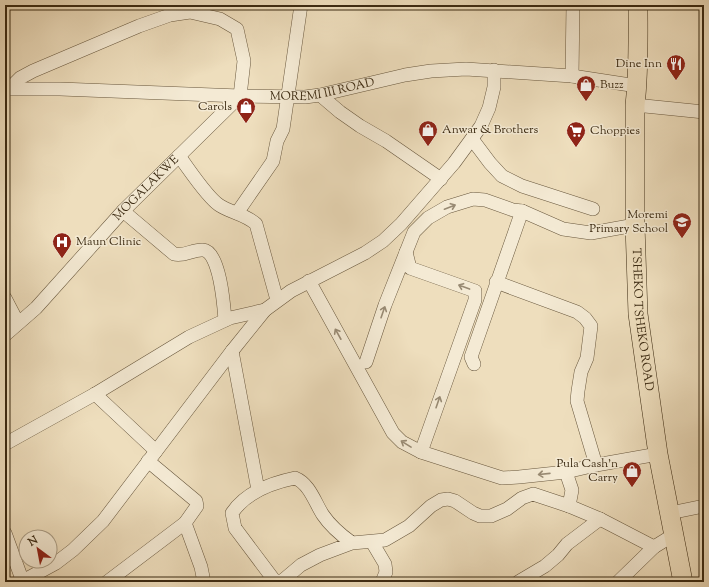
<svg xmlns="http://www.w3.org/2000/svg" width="709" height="587" font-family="'Sorts Mill Goudy',serif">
<rect width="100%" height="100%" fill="#eedebd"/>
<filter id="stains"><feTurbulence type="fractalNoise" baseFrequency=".005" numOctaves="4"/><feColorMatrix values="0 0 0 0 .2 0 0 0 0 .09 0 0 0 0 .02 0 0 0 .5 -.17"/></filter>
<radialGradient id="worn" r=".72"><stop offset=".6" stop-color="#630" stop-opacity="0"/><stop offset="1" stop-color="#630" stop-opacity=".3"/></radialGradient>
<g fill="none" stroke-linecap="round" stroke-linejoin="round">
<g stroke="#68573d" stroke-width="14">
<g id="minor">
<polyline points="572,76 573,5"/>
<path id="s1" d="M5 89H60L240 96 305 97 320 95 405 75 431 71 466 69 572 76 637 86"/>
<polyline points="320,95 340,112 360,126 386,141 441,179"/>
<polyline points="635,105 704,112"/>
<polyline points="472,139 490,163 502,176 522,186 593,209"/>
<path d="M179 156C189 169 206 196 219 205 231 213 245 214 256 224L277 300"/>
<path d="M123 211 174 254C184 257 193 249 203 250 220 251 224 307 225 320"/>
<polyline points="237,213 273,161 277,141 283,129 301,5"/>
<polyline points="406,252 410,268 475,291 475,300 421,452"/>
<polyline points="309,281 393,433 402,442 421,452 502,478 519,477 566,472 596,465 658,454"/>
<polyline points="496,282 577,312 585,318 591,326 587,358 581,372 578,391 577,401 596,465"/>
<polyline points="5,298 18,323"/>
<path id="s2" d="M5 335 36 308 123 211 240 96 244 61 237 29 220 19 190 12 170 15 139 26 33 71 20 78 9 89"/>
<polyline points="232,351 258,490"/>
<polyline points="366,362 385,305 414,232 428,218 447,207 473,199 485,200 513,210 522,211 563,229 591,233 635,225"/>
<polyline points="474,364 471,357 522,211"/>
<polyline points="95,394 156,451"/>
<polyline points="5,444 95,394 189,337 230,318 265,310"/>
<polyline points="569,506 600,519 654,547"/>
<polyline points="670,513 704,506"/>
<polyline points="185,523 201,567 204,582"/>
<polyline points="5,533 23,582"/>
<polyline points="372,542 385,564 386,572 382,582"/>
<path d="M352 543C341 535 331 527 323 515 315 503 310 484 295 478 271 483 246 492 232 513L235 528 274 580 277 581H282L301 565 320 555 352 543 385 540 409 526 431 506 441 500 448 499 455 501 473 513 480 516H491L507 509 522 498 533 494 569 506 572 490 566 472"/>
<polyline points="21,582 56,563 73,550 103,521 232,351 265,310 291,291 365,253 383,241 401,224 454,163 481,126 489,108 494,87 494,70"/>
<polyline points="107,582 185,523 197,506 196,501 148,461"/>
<polyline points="518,582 545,566 558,555 567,544 600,519"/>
<polyline points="618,582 654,547 675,534"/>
</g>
</g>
<g stroke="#3b2a12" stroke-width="20">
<g id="highway">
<path id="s3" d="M638 5C638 38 639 72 635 105V225L638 314 658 454 683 582"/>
</g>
</g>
<use href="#minor" stroke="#f4ead4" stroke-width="13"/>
<use href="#highway" stroke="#eedebd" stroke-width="19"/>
</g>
<defs><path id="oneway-shaft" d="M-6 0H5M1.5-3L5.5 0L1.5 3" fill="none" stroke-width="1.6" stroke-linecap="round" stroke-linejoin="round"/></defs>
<g stroke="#988a73">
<use href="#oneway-shaft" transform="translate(450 207) rotate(-21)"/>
<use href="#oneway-shaft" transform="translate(464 287) rotate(-160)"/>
<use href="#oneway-shaft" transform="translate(383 312) rotate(-71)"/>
<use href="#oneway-shaft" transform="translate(338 334) rotate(-119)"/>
<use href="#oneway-shaft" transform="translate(438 402) rotate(-71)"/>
<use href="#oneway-shaft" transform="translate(406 444) rotate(-148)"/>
<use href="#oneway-shaft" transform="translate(544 474) rotate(174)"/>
</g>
<defs>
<g id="restaurant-pin" transform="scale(1)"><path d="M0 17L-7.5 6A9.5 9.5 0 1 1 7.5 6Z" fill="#8f2418" stroke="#f4ead4"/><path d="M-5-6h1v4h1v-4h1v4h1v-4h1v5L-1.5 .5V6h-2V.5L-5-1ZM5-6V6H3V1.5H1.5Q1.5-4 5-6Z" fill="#fff"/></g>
<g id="shop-pin" transform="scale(1)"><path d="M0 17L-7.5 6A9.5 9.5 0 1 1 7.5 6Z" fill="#8f2418" stroke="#f4ead4"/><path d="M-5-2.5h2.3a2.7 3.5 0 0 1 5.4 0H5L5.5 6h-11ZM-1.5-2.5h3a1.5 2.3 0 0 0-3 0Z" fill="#fff"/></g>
<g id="supermarket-pin" transform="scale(1)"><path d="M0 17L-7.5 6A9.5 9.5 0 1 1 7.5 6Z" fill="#8f2418" stroke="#f4ead4"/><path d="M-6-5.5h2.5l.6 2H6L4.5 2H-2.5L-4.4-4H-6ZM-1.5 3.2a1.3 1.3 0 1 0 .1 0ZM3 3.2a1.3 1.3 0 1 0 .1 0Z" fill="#fff"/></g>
<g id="school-pin" transform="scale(1)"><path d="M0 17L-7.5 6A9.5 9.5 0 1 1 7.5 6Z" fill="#8f2418" stroke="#f4ead4"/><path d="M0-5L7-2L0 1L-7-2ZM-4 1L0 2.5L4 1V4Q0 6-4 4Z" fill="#fff"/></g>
<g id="hospital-pin" transform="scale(1)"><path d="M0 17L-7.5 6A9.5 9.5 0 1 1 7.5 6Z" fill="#8f2418" stroke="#f4ead4"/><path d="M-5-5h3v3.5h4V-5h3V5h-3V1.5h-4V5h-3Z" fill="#fff"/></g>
</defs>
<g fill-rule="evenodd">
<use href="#restaurant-pin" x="676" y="64"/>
<use href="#shop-pin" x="586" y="85"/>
<use href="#shop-pin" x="246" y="107"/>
<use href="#shop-pin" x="428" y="130"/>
<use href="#supermarket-pin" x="576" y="131"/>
<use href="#school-pin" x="682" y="222"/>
<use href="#hospital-pin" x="62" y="242"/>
<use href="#shop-pin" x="632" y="471"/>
</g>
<g text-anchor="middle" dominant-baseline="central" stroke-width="3" stroke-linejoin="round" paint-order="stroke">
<g font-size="12" fill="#3b2a12" stroke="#f4ead4" text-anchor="end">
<text x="662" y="64">Dine Inn</text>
<text x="600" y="85" text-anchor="start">Buzz</text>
<text x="232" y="107">Carols</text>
<text x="442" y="130" text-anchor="start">Anwar &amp; Brothers</text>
<text x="590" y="131" text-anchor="start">Choppies</text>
<text x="668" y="215">Moremi<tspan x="668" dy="14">Primary School</tspan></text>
<text x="76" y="242" text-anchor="start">Maun Clinic</text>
<text x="618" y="464">Pula Cash'n<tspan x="618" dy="14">Carry</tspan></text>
</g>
<g font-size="12" fill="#3b2a12" stroke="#f4ead4">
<text stroke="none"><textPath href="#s1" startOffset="318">MOREMI III ROAD</textPath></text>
<text stroke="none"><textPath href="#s2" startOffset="204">MOGALAKWE</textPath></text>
<text stroke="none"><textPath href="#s3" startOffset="315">TSHEKO TSHEKO ROAD</textPath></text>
</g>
</g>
<rect width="709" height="587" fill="none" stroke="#eedebd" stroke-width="20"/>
<rect x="6" y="6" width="697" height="575" fill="none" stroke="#3b2a12" stroke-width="2"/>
<rect x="10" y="10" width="689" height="567" fill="none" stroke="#3b2a12"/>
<g transform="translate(38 549) rotate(328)"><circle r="19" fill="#f4ead4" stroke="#aa9d86"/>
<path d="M0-3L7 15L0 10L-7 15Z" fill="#8f2418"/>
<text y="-6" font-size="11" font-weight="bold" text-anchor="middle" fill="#3b2a12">N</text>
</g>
<rect width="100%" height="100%" filter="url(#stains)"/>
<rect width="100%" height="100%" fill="url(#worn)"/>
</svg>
